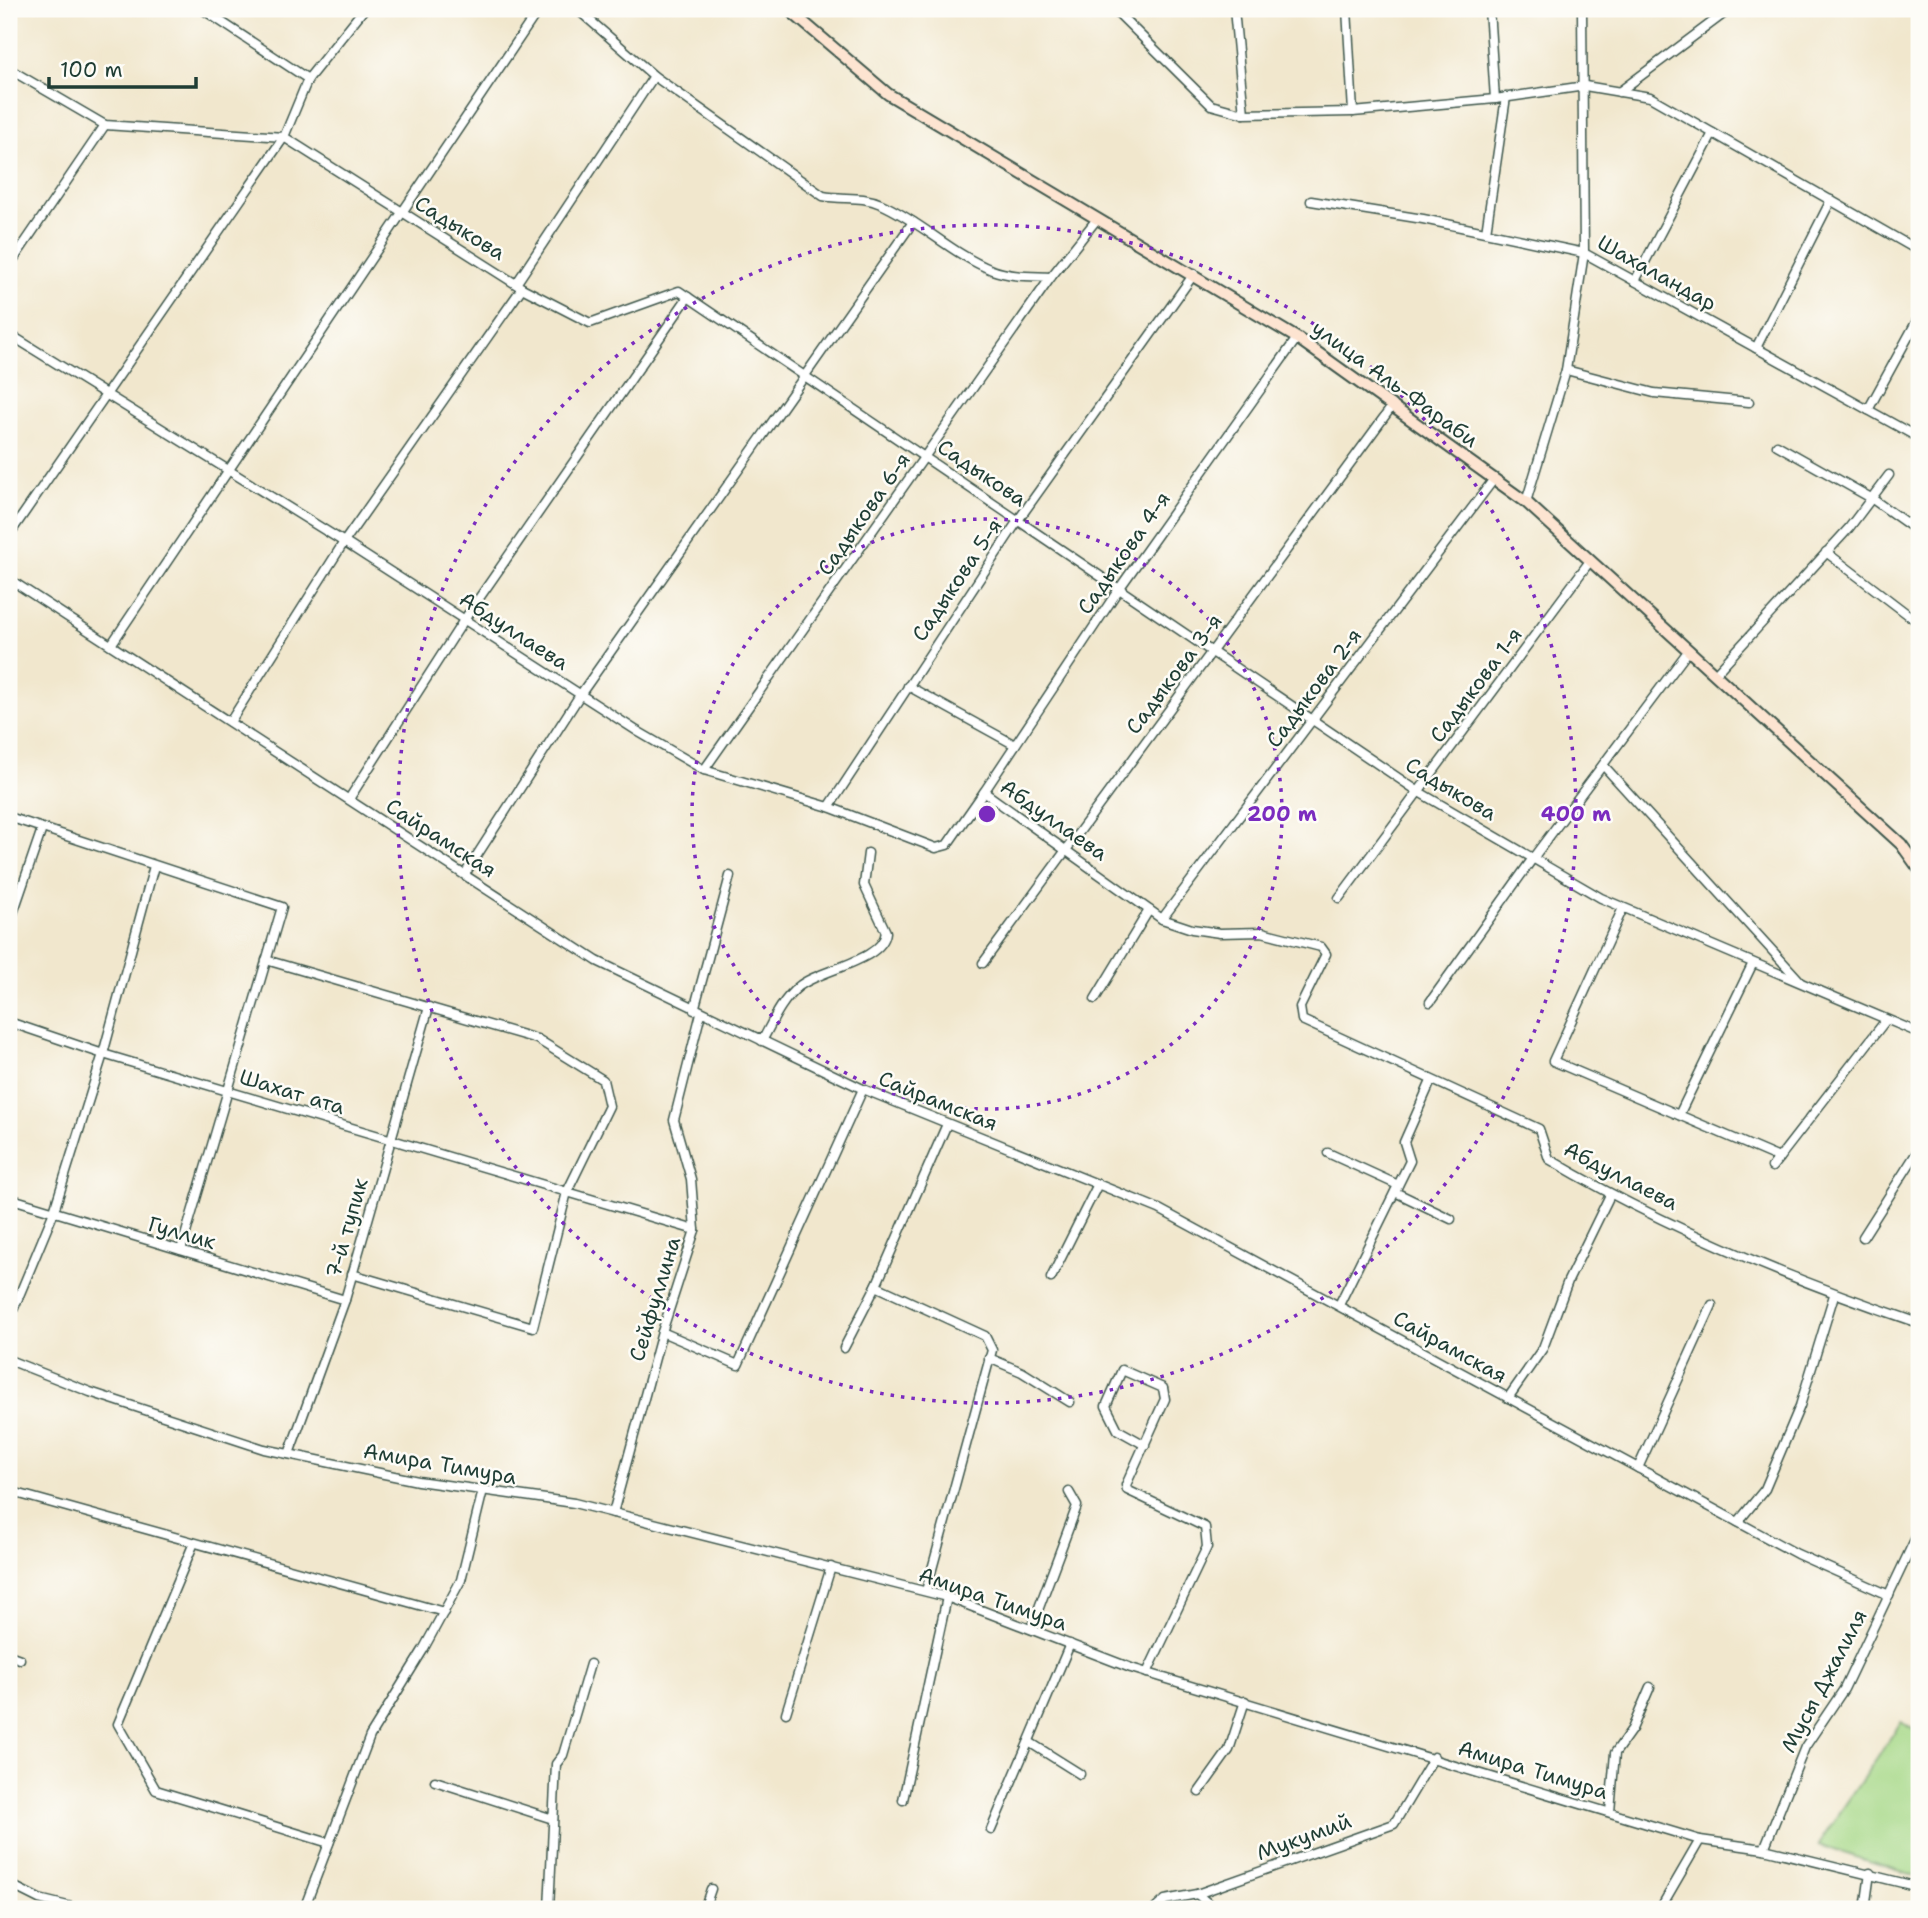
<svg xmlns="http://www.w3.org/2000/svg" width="1928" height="1918" font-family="'Shantell Sans',sans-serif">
<rect width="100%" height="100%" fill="#fdfcf7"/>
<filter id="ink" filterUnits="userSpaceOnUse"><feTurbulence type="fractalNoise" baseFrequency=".0143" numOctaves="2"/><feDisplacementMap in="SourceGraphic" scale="14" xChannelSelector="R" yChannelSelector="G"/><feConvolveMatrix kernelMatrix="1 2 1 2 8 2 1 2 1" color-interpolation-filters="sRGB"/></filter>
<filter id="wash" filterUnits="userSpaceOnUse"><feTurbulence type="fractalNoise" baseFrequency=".00686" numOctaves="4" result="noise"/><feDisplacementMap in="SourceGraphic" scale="28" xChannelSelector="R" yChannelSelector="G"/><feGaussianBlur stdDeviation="1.57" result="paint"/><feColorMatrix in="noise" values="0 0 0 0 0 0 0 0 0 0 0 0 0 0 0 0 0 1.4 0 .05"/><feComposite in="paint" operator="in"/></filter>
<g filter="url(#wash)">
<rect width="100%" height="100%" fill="#f1e7cd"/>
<polygon fill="#a6d887" stroke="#628a5e" stroke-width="2" points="1901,1722 1919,1733 1919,1877 1818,1845"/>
</g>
<g filter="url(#ink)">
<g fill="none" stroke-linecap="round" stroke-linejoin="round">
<g stroke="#3e564b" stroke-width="11">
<g id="minor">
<polyline points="202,9 308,79"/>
<path d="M577 9 654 76 823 196C843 200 861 195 881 204 920 221 952 254 992 270 1011 277 1031 276 1051 277"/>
<polyline points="1114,9 1211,105 1244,114 1353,112 1495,99 1585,86 1650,97 1919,251"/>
<polyline points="1234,9 1244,114"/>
<polyline points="1347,9 1353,112"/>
<polyline points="1489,9 1495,99"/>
<polyline points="9,69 105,125 284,137 522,288 590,323 679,291 1419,792 1601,898 1919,1033"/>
<polyline points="1619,92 1730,9"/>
<polyline points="1311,201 1423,219 1584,253 1919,438"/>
<polyline points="1486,232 1506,97"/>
<polyline points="9,266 105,125"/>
<polyline points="1635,281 1713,133"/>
<polyline points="516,284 654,76"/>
<path d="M9 334 344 542 637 731 704 770 829 807 936 848 947 845 984 792 1162 919 1192 929 1220 933 1262 932 1321 947 1326 954 1300 1007 1302 1020 1539 1129 1549 1159C1664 1227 1792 1280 1919 1323"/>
<polyline points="1756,348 1831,200"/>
<polyline points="1566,370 1654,393 1749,402"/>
<polyline points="1868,410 1919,317"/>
<polyline points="1777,445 1871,498 1919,532"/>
<polyline points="1526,502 1566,370 1584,253 1582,9"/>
<polyline points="9,535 284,137 308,79 364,9"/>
<polyline points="1826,552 1919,623"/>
<polyline points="9,579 597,961 863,1089 1159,1209 1797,1554 1889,1595"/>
<polyline points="111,645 539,9"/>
<polyline points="1715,674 1849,528 1889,475"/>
<polyline points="908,686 1015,745"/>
<polyline points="230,722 344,542 522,288"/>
<polyline points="1603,765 1799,980"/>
<polyline points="704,770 1051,277 1097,219"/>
<polyline points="984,792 1119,589 1297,338"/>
<polyline points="349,799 464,620 688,297"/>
<polyline points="829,807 1019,519 1194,274"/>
<polyline points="9,817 282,907 181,1250"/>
<polyline points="465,874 580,695 913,222"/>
<polyline points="1339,898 1590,561"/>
<polyline points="1623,908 1553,1061 1779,1158"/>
<polyline points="1162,919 1494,479"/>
<polyline points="9,925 42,829"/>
<polyline points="266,960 537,1039 603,1080 609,1106 567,1192 533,1327 352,1274"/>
<polyline points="983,963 1393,405"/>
<polyline points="1095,999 1149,910"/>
<polyline points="1430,1002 1533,858 1689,650"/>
<polyline points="694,1010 730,876"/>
<polyline points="9,1022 103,1054 695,1230"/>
<path d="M762 1041C772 1023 781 1001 798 987 819 969 883 962 886 932L864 885 868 853"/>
<polyline points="1679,1115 1753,963"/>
<polyline points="1328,1153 1398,1185"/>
<polyline points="1772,1167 1886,1020"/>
<polyline points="1395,1192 1451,1219"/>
<polyline points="9,1198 345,1300"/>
<polyline points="1863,1237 1919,1149"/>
<polyline points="1051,1278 1098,1184"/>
<polyline points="1339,1305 1410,1161 1404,1142 1431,1081"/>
<polyline points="9,1320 53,1214 103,1054 154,866"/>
<polyline points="662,1332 738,1365 863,1089"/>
<polyline points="844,1348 876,1286"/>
<polyline points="989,1358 1022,1372 1070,1402"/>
<polyline points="9,1360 90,1392 264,1449 418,1481 574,1503 947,1597 1131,1668 1700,1840 1764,1849 1919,1887"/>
<polyline points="1508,1398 1543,1348 1568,1281 1610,1195"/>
<polyline points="1145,1445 1118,1430 1106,1406 1122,1370 1163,1388 1165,1399 1126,1485 1127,1490 1205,1527 1207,1547 1147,1673"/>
<polyline points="289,1454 345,1300 429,1007"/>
<polyline points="1638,1468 1712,1305"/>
<polyline points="9,1491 444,1612"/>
<polyline points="613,1513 662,1332 695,1230 691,1179 674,1120 701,1013"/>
<polyline points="1738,1522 1765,1489 1800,1406 1834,1295"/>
<polyline points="193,1545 118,1724 156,1790 329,1843"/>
<polyline points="926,1591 992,1350 985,1336 876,1286 947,1124"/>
<polyline points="1031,1629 1077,1506 1069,1492"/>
<polyline points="9,1655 20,1659"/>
<polyline points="786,1713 831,1567"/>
<polyline points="1029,1742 1080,1774"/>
<polyline points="435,1781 553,1819"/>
<polyline points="1199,1792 1229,1750 1245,1701"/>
<polyline points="903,1800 947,1597"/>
<polyline points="1610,1812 1615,1753 1632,1729 1650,1687"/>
<polyline points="991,1830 1070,1644"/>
<polyline points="1764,1849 1805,1747 1844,1689 1919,1531"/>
<polyline points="9,1884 39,1899 80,1909"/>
<polyline points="1197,1894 1215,1909"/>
<polyline points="304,1909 370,1736 423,1650 461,1580 483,1490"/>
<polyline points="549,1909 556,1764 563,1755 590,1664"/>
<polyline points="704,1909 711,1889"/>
<polyline points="1155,1909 1165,1900 1197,1894 1394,1824 1434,1757"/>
<polyline points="1660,1909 1700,1840"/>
<polyline points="1865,1909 1870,1873"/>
</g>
</g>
<g stroke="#3e564b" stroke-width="14">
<polyline id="secondary" points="788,9 888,94 1297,338 1526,502 1901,844 1919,869"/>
</g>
<use href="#minor" stroke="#fff" stroke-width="8"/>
<use href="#secondary" stroke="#fde4d1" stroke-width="10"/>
</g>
</g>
<g fill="none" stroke="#7b2cbf" stroke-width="3.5" stroke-dasharray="3.5 7">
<circle cx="987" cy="814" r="295"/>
<circle cx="987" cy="814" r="589"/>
</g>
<g text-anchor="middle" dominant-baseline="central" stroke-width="5" stroke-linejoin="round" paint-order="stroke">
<g font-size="21" fill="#1f3d34" stroke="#fdfcf7">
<text transform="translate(460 228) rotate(32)">Садыкова</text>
<text transform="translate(1657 273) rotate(29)">Шахаландар</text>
<text transform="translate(1395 384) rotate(36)">улица Аль-Фараби</text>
<text transform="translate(982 473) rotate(34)">Садыкова</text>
<text transform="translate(864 514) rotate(-55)">Садыкова 6-я</text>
<text transform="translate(1124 553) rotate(-55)">Садыкова 4-я</text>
<text transform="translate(957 580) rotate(-56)">Садыкова 5-я</text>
<text transform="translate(514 631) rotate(33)">Абдуллаева</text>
<text transform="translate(1174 674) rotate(-53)">Садыкова 3-я</text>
<text transform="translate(1476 685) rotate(-53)">Садыкова 1-я</text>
<text transform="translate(1314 688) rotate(-53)">Садыкова 2-я</text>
<text transform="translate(1451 789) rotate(31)">Садыкова</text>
<text transform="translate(1054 820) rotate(35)">Абдуллаева</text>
<text transform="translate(441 838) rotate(33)">Сайрамская</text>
<text transform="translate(292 1092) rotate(17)">Шахат ата</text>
<text transform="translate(938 1101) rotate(22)">Сайрамская</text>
<text transform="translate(1621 1176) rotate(27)">Абдуллаева</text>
<text transform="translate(347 1228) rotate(-74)">7-й тупик</text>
<text transform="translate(182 1233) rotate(16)">Гуллик</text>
<text transform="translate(655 1299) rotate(-73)">Сейфуллина</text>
<text transform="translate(1450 1347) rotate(29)">Сайрамская</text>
<text transform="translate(440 1464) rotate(10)">Амира Тимура</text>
<text transform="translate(993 1599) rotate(19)">Амира Тимура</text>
<text transform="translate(1824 1681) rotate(-62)">Мусы Джалиля</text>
<text transform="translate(1533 1770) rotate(17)">Амира Тимура</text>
<text transform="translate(1304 1837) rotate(-20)">Мукумий</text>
</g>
</g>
<circle cx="987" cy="814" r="10" fill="#7b2cbf" stroke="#fdfcf7" stroke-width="3.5"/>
<g font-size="21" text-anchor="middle" font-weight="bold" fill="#7b2cbf" stroke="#fdfcf7" stroke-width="5" stroke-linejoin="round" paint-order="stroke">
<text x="1282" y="821">200 m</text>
<text x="1576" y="821">400 m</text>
</g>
<rect width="1928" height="1918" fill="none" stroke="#fdfcf7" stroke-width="35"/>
<path d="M49 77v10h147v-10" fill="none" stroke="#1f3d34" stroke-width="3.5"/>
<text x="60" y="77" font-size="21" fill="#1f3d34" stroke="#fdfcf7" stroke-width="5" paint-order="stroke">100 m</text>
</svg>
